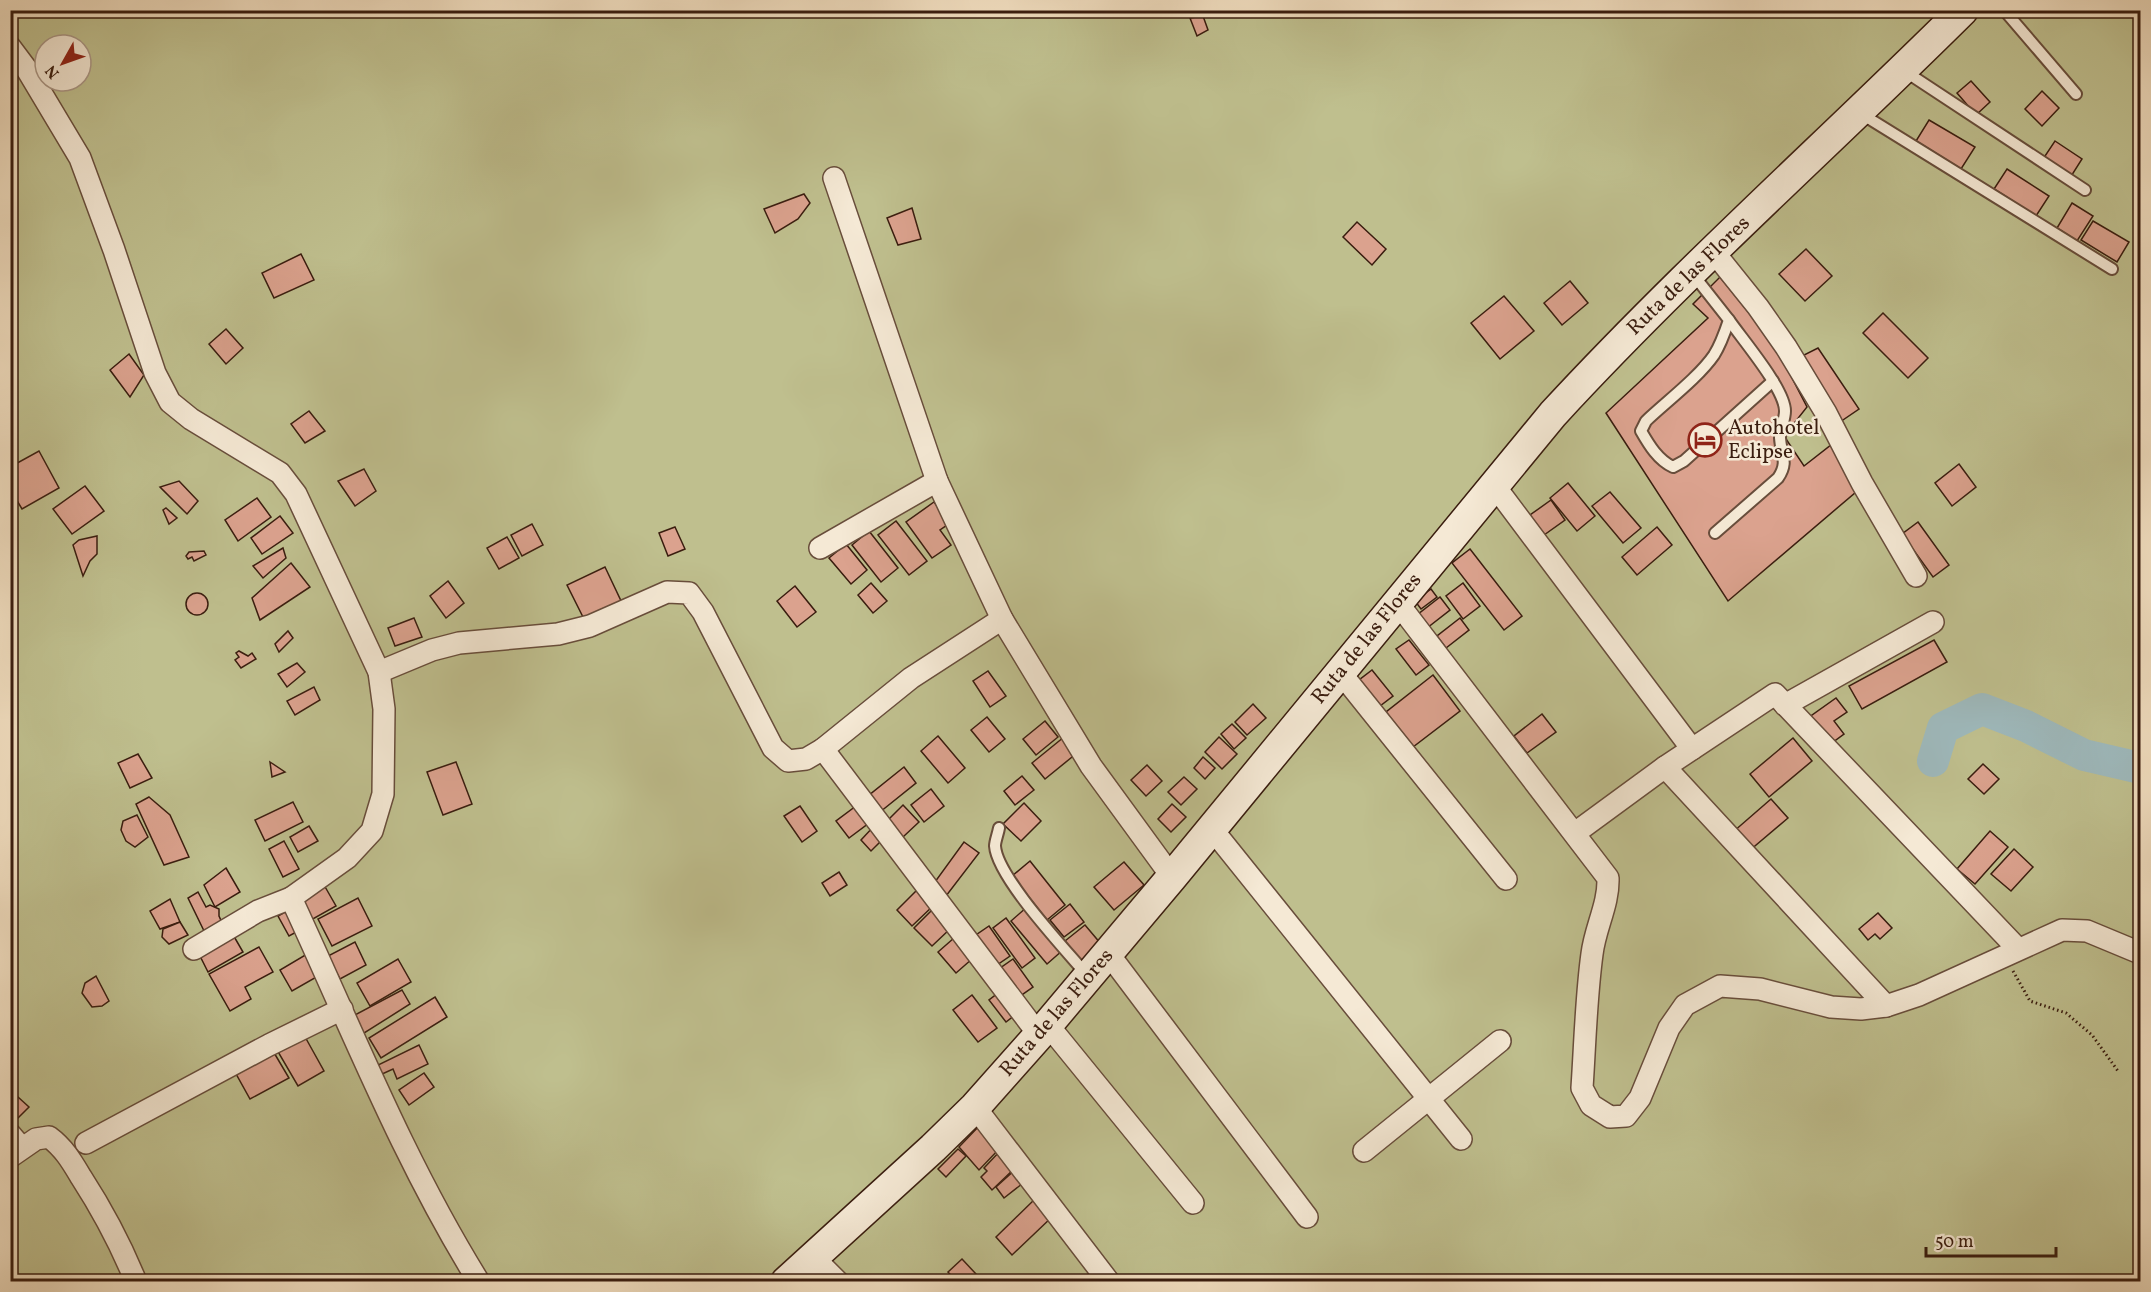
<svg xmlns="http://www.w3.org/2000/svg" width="2151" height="1292" font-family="Vollkorn,serif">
<rect width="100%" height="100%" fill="#f0ddbf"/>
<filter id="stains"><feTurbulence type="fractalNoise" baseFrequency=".00333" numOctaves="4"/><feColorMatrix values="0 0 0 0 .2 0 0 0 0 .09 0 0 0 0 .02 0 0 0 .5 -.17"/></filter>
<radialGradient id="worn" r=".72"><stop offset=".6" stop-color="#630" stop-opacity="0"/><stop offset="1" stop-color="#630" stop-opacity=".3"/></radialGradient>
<path fill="#bfbf8e" stroke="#7c6e4e" stroke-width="1.5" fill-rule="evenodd" d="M10 11H2140V1281H11ZM45 45H81V81H45Z"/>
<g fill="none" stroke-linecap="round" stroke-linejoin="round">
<polyline stroke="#9eb9bc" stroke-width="32" points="1933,761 1943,728 1982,709 2026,726 2084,755 2140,768"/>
</g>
<g fill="#dba28e" stroke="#3a1d0f" stroke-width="1.5">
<polygon points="1203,16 1208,30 1197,36 1190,18"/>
<polygon points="1971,81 1990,102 1976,115 1957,93"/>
<polygon points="2042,91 2059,108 2042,126 2025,109"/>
<polygon points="1929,120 1975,147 1961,169 1916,141"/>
<polygon points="2055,141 2082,159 2070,178 2043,159"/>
<polygon points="2007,169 2049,196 2036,216 1994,189"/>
<polygon points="804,194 810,203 798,219 775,233 764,209"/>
<polygon points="2072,203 2093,216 2077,241 2057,228"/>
<polygon points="912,208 921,239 898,245 887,218"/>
<polygon points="2093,221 2129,242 2117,262 2081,240"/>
<polygon points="1357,222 1386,249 1372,265 1343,237"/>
<polygon points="1806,249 1832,276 1805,301 1779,274"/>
<polygon points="301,254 314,280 274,298 262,273"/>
<polygon points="1720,277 1775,345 1807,407 1784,436 1804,466 1831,445 1856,492 1728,601 1606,413 1708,318 1693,304"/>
<polygon points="1570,281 1588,303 1562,325 1544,303"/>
<polygon points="1504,296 1534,331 1500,359 1471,323"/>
<polygon points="1883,313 1928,358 1908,378 1863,333"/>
<polygon points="226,329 243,348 226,364 209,344"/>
<polygon points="1818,348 1859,409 1837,424 1800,357"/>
<polygon points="129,354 144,375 130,397 110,370"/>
<polygon points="309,411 325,431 305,443 291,424"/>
<polygon points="39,451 59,488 22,509 10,489 10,467"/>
<polygon points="1959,464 1976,487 1952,506 1935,483"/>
<polygon points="364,469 376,491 355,506 338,481"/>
<polygon points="179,481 198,501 187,514 160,487"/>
<polygon points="1568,483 1595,516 1577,531 1550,498"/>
<polygon points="85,486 104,511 72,534 53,509"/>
<polygon points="1610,492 1641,528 1623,543 1592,506"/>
<polygon points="257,498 271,517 238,541 225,520"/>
<polygon points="1551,500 1565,520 1544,535 1530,515"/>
<polygon points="934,502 950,523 940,530 951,545 932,558 906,522"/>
<polygon points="166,508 177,518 169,524 163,510"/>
<polygon points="280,516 293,533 262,554 251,538"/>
<polygon points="896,521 927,561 909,575 878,535"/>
<polygon points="1918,522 1949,565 1933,577 1902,534"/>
<polygon points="532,524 543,545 522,556 511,535"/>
<polygon points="675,527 685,549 668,556 659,533"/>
<polygon points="1657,527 1672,545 1637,575 1622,557"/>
<polygon points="869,531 898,568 881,582 852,545"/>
<polygon points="97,536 97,554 90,561 83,576 73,545 79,540"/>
<polygon points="507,537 519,558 499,569 487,548"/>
<polygon points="846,544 867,570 851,584 829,558"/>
<polygon points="283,548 286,558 263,578 253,566"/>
<polygon points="1470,549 1522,616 1504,630 1452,563"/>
<polygon points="204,551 206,555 194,561 192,557 188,559 186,556 189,552"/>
<polygon points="291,563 310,587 260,620 252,598"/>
<polygon points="605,567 622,603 585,621 567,585"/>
<polygon points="448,581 464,603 446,618 430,596"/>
<polygon points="871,583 887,601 873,613 858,595"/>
<polygon points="1463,583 1480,606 1463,619 1446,596"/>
<polygon points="795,586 816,612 797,627 777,601"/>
<polygon points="1431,589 1437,597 1421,609 1415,601"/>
<circle cx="197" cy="604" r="11"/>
<polygon points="1440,597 1450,610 1427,628 1417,615"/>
<polygon points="414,618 422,637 395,646 388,628"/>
<polygon points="1460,618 1469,630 1446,648 1437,636"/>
<polygon points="288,631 293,638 279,652 275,644"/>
<polygon points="1409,640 1429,665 1416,675 1396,649"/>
<polygon points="1934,640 1947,662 1862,709 1849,686"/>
<polygon points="239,651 248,656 252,653 256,659 241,668 235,660 239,657 236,653"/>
<polygon points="297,663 305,672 287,687 278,674"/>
<polygon points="1372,670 1393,696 1380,706 1359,680"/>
<polygon points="988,671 1006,696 990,707 973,681"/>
<polygon points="1433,675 1460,711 1413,747 1386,712"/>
<polygon points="314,687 320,700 295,715 287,701"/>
<polygon points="1836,698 1847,712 1834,721 1844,734 1829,745 1808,718"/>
<polygon points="1253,704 1266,718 1247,735 1235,722"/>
<polygon points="1542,714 1556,732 1527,753 1514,736"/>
<polygon points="987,717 1005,739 989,752 971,730"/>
<polygon points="1045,721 1058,737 1036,755 1023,739"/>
<polygon points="1232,724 1246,738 1234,749 1221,734"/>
<polygon points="938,736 965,768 948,783 921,751"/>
<polygon points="1064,737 1077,753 1045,779 1032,763"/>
<polygon points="1219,737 1237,754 1222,769 1205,752"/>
<polygon points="1793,738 1812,761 1769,797 1750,774"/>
<polygon points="138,754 152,778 130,788 118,763"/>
<polygon points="1203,757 1215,768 1205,779 1194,768"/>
<polygon points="270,762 285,772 272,777"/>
<polygon points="456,762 472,804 443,815 427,772"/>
<polygon points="1983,764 1999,779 1984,794 1968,779"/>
<polygon points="1147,765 1162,781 1146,796 1131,780"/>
<polygon points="904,767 916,783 880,812 868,796"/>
<polygon points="1022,776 1034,790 1015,805 1004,791"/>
<polygon points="1184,777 1197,789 1181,805 1168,792"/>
<polygon points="931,789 944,806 924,822 911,805"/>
<polygon points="149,797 170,815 189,857 164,865 136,804"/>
<polygon points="1771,799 1788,818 1749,851 1733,832"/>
<polygon points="293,802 303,822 265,841 255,820"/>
<polygon points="860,803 873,820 849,838 836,821"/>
<polygon points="1024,803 1041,821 1021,841 1003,824"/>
<polygon points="1172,804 1186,817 1171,832 1158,819"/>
<polygon points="903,805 919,822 903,837 888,820"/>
<polygon points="800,806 817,831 802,842 784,816"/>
<polygon points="137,815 148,837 135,847 126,841 121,830 123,821"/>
<polygon points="309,826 318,841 298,852 290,837"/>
<polygon points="874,826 885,837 871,851 861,840"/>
<polygon points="1990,831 2008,847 1975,884 1957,869"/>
<polygon points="284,841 299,869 283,877 269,849"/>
<polygon points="964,842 979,853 946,896 932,886"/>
<polygon points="2014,849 2033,867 2011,891 1991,874"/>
<polygon points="1030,861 1065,905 1047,920 1012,876"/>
<polygon points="1124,862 1144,885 1114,910 1094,887"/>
<polygon points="226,868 240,892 215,907 204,885"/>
<polygon points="839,872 847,885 830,896 822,883"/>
<polygon points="324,885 336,906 311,920 299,899"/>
<polygon points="919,888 935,904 912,926 897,910"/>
<polygon points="198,892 206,907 210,905 219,909 219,916 224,927 207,937 188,898"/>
<polygon points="358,898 372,926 332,946 318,919"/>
<polygon points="170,899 180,922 160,929 150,911"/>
<polygon points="1070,904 1084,922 1064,937 1050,920"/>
<polygon points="1027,907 1063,950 1047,964 1011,921"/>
<polygon points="290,909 302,929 289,936 278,916"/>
<polygon points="933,909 951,928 932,946 914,928"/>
<polygon points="1878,913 1892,928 1880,939 1875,934 1868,940 1859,929"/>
<polygon points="1006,918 1035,958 1022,968 993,928"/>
<polygon points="180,922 188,935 169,944 162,937 163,929"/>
<polygon points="1085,925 1101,944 1081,961 1065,941"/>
<polygon points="989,926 1010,956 994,967 973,937"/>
<polygon points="232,933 243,952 208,972 198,952"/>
<polygon points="954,938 972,959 956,973 938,952"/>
<polygon points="355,942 366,965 340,979 328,956"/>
<polygon points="259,947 273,972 245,987 251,999 230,1011 209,974"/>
<polygon points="307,954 320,975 292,991 280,970"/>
<polygon points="398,959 411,982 370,1006 357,983"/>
<polygon points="1013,959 1033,987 1016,999 996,971"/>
<polygon points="96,976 109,1001 102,1006 92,1007 82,993 85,983"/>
<polygon points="402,990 410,1004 361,1035 351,1017"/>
<polygon points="1002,990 1019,1012 1006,1022 989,1000"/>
<polygon points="972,995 997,1028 978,1042 953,1010"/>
<polygon points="435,997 447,1017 381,1058 369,1038"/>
<polygon points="304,1035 324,1071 298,1086 277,1050"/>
<polygon points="419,1045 428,1064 397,1079 393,1069 380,1075 376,1066"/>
<polygon points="273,1051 289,1078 250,1099 235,1072"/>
<polygon points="424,1073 434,1087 409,1105 399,1090"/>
<polygon points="18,1097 29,1107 18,1118 10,1110 10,1104"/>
<polygon points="981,1124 1000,1148 979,1170 959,1147"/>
<polygon points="958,1149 966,1156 946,1177 938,1169"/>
<polygon points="1001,1150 1016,1167 992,1190 981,1177 987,1171 984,1168"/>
<polygon points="1017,1168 1027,1180 1004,1198 996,1187"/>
<polygon points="1037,1197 1053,1216 1012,1255 996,1237"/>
<polygon points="962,1259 976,1274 968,1282 957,1282 948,1272"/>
</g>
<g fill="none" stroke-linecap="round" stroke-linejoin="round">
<g stroke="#684d3b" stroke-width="14">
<g id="service">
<polyline points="2004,10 2076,94"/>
<polyline points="1903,70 2085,190"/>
<polyline points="1860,113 2112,269"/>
<path d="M1692 273 1729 320C1725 332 1721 344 1714 355 1699 377 1666 402 1646 421L1641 431C1649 445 1658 460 1673 467L1684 461 1773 381"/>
<path d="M1715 533 1778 478C1789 462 1781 455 1780 438 1780 429 1785 420 1785 411 1785 389 1742 339 1729 320"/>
<path d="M999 828C998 834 995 841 995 846 997 877 1065 949 1086 974"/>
</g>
</g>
<g stroke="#684d3b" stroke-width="24">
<g id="minor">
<path d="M10 47 28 71 80 158 114 250 155 373 170 402 191 419 280 473 296 494 379 672 384 709 383 794 372 831 347 858 291 898C351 1027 403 1160 479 1282"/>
<polyline points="834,178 937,481 1002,619 1091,766 1172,877"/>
<polyline points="1713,251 1758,307 1786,347 1826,413 1862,483 1916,576"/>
<polyline points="1494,485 1692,749"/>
<polyline points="820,548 937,481"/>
<path d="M1397 602 1608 878C1609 904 1595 928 1592 954 1586 998 1585 1044 1582 1088L1591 1105 1610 1117 1626 1116 1640 1098 1669 1028 1685 1005 1720 986 1760 989 1831 1007 1861 1009 1886 1006 1919 995 2062 930 2087 931 2140 953"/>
<polyline points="379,672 432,650 459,643 558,634 590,626 667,592 689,593 703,612 773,748 788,761 806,759 823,749 911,678 1002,619"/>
<polyline points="1340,672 1506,879"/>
<polyline points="1785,705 1933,622"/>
<polyline points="823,749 1039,1035"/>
<polyline points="1665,767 1775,694 2018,949"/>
<polyline points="1212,829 1461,1139"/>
<polyline points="1575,833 1665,767 1886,1006"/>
<polyline points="194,949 258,911 291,898"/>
<polyline points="1108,953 1307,1217"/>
<polyline points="1048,1025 1193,1203"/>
<polyline points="975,1107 1109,1282"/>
<polyline points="10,1134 22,1148"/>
<polyline points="86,1143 269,1045 342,1009"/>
<polyline points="1364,1151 1500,1041"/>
<path d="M10 1157 36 1139 49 1137C64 1148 72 1162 81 1177 103 1211 121 1245 136 1282"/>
<polyline points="813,1257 838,1282"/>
</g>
</g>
<g stroke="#3a1d0f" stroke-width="33">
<path id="secondary" d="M786 1282 933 1148 975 1107 1039 1035 1172 877 1553 414C1683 273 1827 145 1963 10"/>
</g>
<polyline stroke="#3a1d0f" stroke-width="3" stroke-dasharray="1.5 3" stroke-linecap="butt" points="2013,971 2030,1001 2066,1013 2092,1035 2118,1071"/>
<use href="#service" stroke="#f5e9d5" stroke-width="10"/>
<use href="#minor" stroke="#f5e9d5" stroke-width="21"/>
<use href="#secondary" stroke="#f5e9d5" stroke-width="30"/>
</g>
<defs>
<g id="hotel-ring" transform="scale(1.725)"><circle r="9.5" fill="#f5e9d5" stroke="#8f2418" stroke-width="1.5"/><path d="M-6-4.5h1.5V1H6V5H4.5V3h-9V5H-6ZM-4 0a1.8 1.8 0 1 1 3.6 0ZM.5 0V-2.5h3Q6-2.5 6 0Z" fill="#8f2418"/></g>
</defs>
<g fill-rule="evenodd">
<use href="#hotel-ring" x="1705" y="440"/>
</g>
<g text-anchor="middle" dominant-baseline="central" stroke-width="5" stroke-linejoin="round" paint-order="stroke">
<g font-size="21" fill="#3a1d0f" stroke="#f5e9d5">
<text transform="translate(1689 276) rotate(-44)">Ruta de las Flores</text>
<text transform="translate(1367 639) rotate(-51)">Ruta de las Flores</text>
<text transform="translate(1057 1013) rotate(-49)">Ruta de las Flores</text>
</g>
<g font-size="21" fill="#3a1d0f" stroke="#f5e9d5" text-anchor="start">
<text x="1728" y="428">Autohotel<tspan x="1728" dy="24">Eclipse</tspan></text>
</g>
</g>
<rect width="2151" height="1292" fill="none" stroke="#f0ddbf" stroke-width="36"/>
<rect x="12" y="12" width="2127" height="1268" fill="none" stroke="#3a1d0f" stroke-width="3"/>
<rect x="18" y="18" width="2115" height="1256" fill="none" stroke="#3a1d0f" stroke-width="1.5"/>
<g transform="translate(63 63) rotate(230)"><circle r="28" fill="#f5e9d5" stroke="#aa9786" stroke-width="1.5"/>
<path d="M0-4.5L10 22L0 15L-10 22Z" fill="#8f2418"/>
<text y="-9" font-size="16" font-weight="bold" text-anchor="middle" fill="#3a1d0f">N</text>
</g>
<path d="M1926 1247v9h130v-9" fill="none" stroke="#3a1d0f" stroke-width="3"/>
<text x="1935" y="1247" font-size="18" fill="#3a1d0f" stroke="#f5e9d5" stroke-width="4.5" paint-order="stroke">50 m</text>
<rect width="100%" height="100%" filter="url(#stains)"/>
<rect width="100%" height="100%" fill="url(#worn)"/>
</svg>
